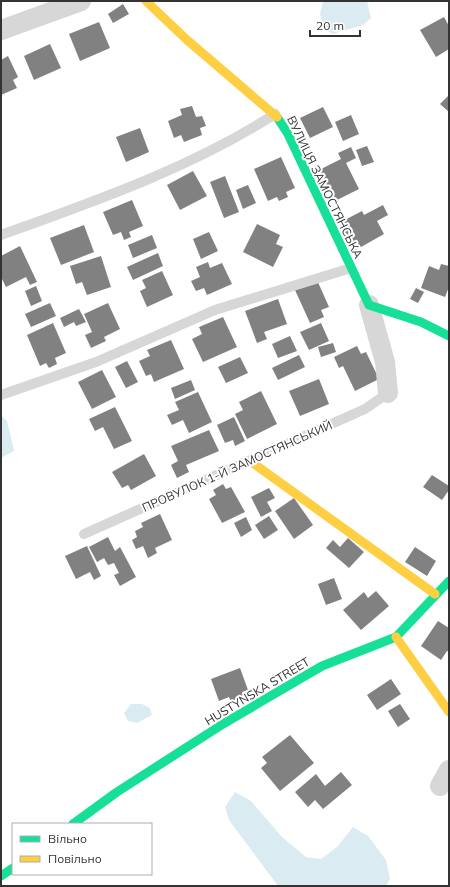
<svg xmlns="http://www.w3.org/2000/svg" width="450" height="887" font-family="Mulish,sans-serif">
<rect width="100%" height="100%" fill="#fff"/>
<g fill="#dbebf2">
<polygon points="323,1 367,1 371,18 363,25 333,34 324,29 320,14"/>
<polygon points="1,415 7,421 14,451 1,458"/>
<polygon points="131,704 142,704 150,708 152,715 137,723 128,721 124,713"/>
<polygon points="235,792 251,801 282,837 306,857 321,859 337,847 353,827 368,836 386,860 390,879 386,886 278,886 229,820 225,807"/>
</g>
<g fill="#818181">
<polygon points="123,4 129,14 113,23 108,14"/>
<polygon points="444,17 449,26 449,49 436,57 420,30"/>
<polygon points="99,22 110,48 80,61 69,34"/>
<polygon points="50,44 61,68 34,80 24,56"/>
<polygon points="8,56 18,77 13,80 17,88 1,95 1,60"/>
<polygon points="449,95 449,112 440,104"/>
<polygon points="192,106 196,117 202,116 206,126 200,128 202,135 184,142 181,135 174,138 168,121 182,115 180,109"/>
<polygon points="323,107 333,127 310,138 300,118"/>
<polygon points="351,115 359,134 343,141 335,122"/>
<polygon points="140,128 149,152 126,162 116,137"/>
<polygon points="367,146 374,162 362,166 356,150"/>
<polygon points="351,147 356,158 346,163 359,189 335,201 319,170 341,159 338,153"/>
<polygon points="281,157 295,188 286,192 288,197 279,201 277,197 268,201 254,169"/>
<polygon points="193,171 207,196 180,210 167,185"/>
<polygon points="225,176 239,212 224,218 210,182"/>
<polygon points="248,185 256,203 243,209 236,190"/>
<polygon points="132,200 143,226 129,232 131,237 124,240 121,232 113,235 103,212"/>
<polygon points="383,205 388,215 377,221 384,234 354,251 339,223 362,211 364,215"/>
<polygon points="257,224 280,235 276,244 283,247 273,267 243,252"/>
<polygon points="84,225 94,252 61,265 50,238"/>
<polygon points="209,232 218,251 201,259 193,239"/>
<polygon points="152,235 157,248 133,258 128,245"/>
<polygon points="20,246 37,282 30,285 26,277 6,287 1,277 1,256"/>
<polygon points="158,253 163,266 133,280 127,267"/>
<polygon points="101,256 111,287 87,295 82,282 76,284 70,266"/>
<polygon points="208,262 210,268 222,263 232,284 207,295 204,288 196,291 191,281 200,277 196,267"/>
<polygon points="441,264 449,266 449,287 445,297 421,288 429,266 439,270"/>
<polygon points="162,271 173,295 147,307 140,291 146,288 142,280"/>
<polygon points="317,280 329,307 321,310 324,317 310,323 295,290"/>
<polygon points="36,286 42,301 31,306 25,291"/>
<polygon points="416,288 424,292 418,303 410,299"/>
<polygon points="278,299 287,324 264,332 267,339 257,343 245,311"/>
<polygon points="50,303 56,316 31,327 25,314"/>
<polygon points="108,303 120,329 104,337 106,341 91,348 85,335 92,332 84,314"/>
<polygon points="79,309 86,322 76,326 74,322 64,327 60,318"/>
<polygon points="223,317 237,347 203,362 192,339 202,334 199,327"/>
<polygon points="53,323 66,353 55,358 57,364 49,368 46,363 40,366 27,335"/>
<polygon points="321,323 329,341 309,350 300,332"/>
<polygon points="290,336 297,351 278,358 272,344"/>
<polygon points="171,340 184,369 154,382 151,374 146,376 139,361 150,356 147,350"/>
<polygon points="333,343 336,352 321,357 318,347"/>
<polygon points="357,346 361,354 366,352 379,379 355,391 343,366 339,368 334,357"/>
<polygon points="299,355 305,367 278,380 272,368"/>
<polygon points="240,357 248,373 226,383 218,367"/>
<polygon points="127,361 138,382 126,388 115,367"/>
<polygon points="102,370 116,397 92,409 78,382"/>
<polygon points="319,379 329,404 300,416 289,391"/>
<polygon points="191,380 195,390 175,399 171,388"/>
<polygon points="261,391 277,424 247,439 235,414 243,410 239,402"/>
<polygon points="198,392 212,422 189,433 183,420 172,425 167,415 179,410 175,402"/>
<polygon points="115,407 132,441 114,449 103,427 95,431 89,419"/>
<polygon points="234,417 245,441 235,446 233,440 225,443 217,425"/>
<polygon points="209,430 219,451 186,465 189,472 177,478 171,465 178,461 171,446"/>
<polygon points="144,454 156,476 131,490 128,485 122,488 112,472"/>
<polygon points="432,475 449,486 449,490 442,500 423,487"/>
<polygon points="223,484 226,489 231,487 245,512 222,523 209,499 216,495 213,490"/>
<polygon points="269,488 275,498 267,502 272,511 261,517 251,497"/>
<polygon points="294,498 313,525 294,539 275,511"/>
<polygon points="160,514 172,540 155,548 157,553 148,558 143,546 136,549 132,540 137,537 135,531 143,527 141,523"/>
<polygon points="269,516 278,530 264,539 255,525"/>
<polygon points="246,517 252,530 241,537 234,523"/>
<polygon points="108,537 115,551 120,547 136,577 120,586 114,575 119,573 114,563 108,565 104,558 97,562 89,547"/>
<polygon points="348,538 364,552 349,568 326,548 333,540 340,547"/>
<polygon points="87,546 101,576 94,580 90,572 76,579 65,556"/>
<polygon points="415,547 436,561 427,576 405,562"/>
<polygon points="334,578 342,599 326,605 318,584"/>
<polygon points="376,591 389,606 361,630 343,610 364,592 368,598"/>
<polygon points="438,621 449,628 449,652 447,651 441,660 421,646"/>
<polygon points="240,668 248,690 242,692 244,697 231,702 229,697 219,701 211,679"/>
<polygon points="391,679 401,694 377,710 367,695"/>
<polygon points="400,704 410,719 398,727 388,711"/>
<polygon points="290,735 314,763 280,791 261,768 267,763 262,757"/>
<polygon points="341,772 352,785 323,809 315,800 308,807 295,792 316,774 325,786"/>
</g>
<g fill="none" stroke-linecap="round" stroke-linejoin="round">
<g stroke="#d7d7d7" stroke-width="10">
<path d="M1 235C95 201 191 168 275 114"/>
<polyline points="1,395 96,362 215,310 351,268"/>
<polyline points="84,534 365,409 388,393"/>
</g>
<g stroke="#d7d7d7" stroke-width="20">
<polyline points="1,30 81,1"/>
<polyline points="369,305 385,362 388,393"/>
<polyline points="440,786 449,770"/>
</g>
<g stroke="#16e098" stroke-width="9">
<polyline points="277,117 288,134 369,305 421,322 449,336"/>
<polyline points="73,824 117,792 223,724 322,666 396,637 449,581"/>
<polyline points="1,876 13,868"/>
</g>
<g stroke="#ffcf43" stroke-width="9">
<polyline points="146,1 187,40 277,117"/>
<polyline points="250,461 435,594"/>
<polyline points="396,637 449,712"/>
</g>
</g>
<g text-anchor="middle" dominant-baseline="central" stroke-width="4" stroke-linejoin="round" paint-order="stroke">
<g font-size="12" fill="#333" stroke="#fff">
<text transform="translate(325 187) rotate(64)">ВУЛИЦЯ ЗАМОСТЯНСЬКА</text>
<text transform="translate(237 466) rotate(-24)">ПРОВУЛОК 1-Й ЗАМОСТЯНСЬКИЙ</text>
<text transform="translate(257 691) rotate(-31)">HUSTYNSKA STREET</text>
</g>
</g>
<rect width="450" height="887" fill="none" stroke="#333333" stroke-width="4"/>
<rect x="12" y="823" width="140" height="52" fill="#ffffff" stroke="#adadad"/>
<rect x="20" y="836" width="20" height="6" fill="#16e098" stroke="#adadad"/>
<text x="48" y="843" font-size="12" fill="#333333">Вільно</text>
<rect x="20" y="856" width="20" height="6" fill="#ffcf43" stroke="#adadad"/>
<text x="48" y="863" font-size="12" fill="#333333">Повільно</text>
<path d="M310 30v6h50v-6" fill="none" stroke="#333333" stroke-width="2"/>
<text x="316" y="30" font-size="12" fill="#333333" stroke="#ffffff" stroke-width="3" paint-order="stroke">20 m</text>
</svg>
